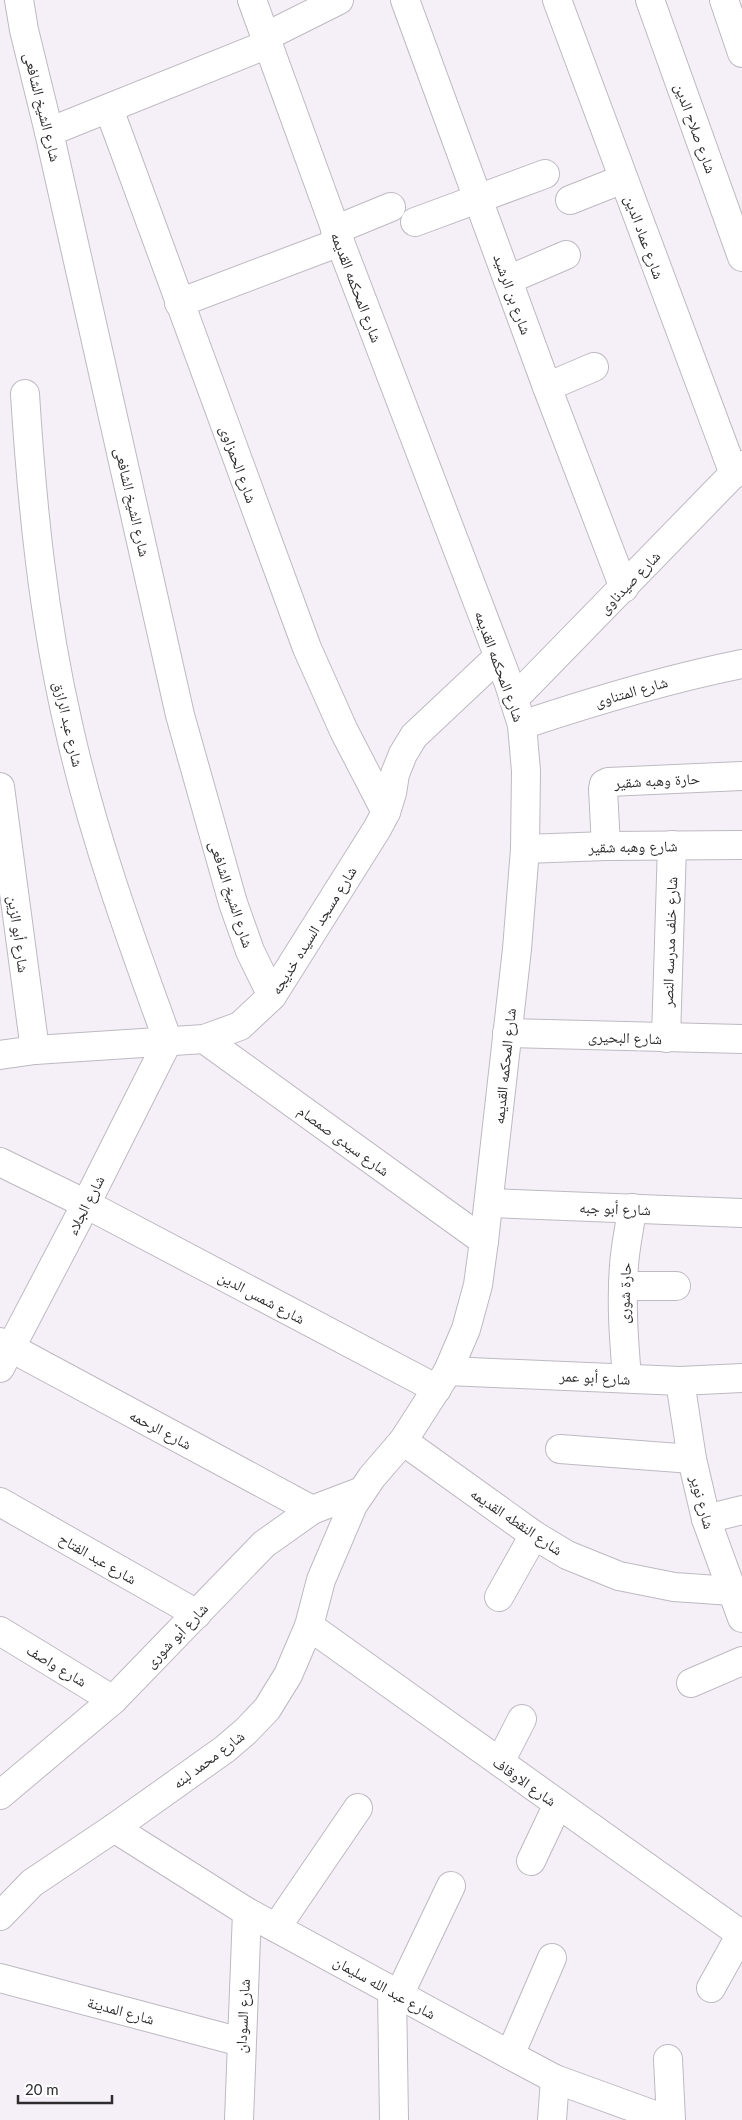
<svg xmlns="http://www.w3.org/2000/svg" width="742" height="2120" font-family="Lato,'Noto Naskh Arabic',sans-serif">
<rect width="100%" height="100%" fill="#f5f0f8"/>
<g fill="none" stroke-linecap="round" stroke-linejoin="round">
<g stroke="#beb9c1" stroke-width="30">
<g id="minor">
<polyline points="19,0 24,30 49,132 180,715 233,903 250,951 272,996"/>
<polyline points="405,0 547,387 624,588"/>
<polyline points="557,0 734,474"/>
<polyline points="650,0 742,257"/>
<polyline points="724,0 742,53"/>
<polyline points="265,37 339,0"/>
<polyline points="109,109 307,648 344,731 386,812"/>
<polyline points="49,132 268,44"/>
<polyline points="570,200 623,179"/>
<polyline points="415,222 545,174"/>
<polyline points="335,230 391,207"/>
<polyline points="508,280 566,255"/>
<polyline points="179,303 340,242"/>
<polyline points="547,387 594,367"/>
<polyline points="514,699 742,465"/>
<path d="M522 725C594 701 667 679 742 664"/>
<polyline points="0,787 35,1050"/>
<polyline points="606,846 603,789 604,784 608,782 742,776"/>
<polyline points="525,849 606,846 742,845"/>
<polyline points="507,1033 742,1039"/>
<polyline points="666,1038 672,845"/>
<polyline points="204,1039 484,1241"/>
<polyline points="0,1055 35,1050 204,1039 240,1026 272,996 377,829 386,812 392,793 395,774 403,754 414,736 498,657"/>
<polyline points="0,1162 86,1204 437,1389"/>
<polyline points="489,1203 742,1213"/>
<polyline points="623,1286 676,1286"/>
<polyline points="0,1342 312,1510"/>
<path d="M0 1368 86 1204 168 1041C130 937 92 833 68 724 43 615 32 505 25 394"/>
<polyline points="448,1371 680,1381 742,1378"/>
<path d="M627 1378C624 1341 621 1304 624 1266 625 1247 630 1227 632 1208"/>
<polyline points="680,1381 692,1459 706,1519 742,1618"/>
<polyline points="403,1441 534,1535 567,1555 619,1576 674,1587 732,1591"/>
<polyline points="560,1449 692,1459"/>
<polyline points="0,1502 197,1614"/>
<polyline points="706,1519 742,1510"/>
<polyline points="499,1597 534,1535"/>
<polyline points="309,1626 742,1935"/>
<polyline points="0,1631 113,1700"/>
<polyline points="691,1683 742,1661"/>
<polyline points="500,1762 522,1719"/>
<polyline points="0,1795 113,1700 264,1544 312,1510 362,1491"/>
<polyline points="114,1828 247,1912 510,2055 555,2079 668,2120"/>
<polyline points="531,1861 558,1804"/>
<polyline points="0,1916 32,1883 114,1828 225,1749 246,1731 267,1709 288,1675 309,1626 321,1580 353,1505 372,1477 403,1441 448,1371 466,1329 478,1285 484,1241 517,949 525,849 526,771 522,725 509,684 340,242 252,0"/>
<polyline points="276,1928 358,1808"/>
<polyline points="0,1978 241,2042"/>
<polyline points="711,1988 741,1934"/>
<polyline points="392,1991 394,2120"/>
<polyline points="399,1995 451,1886"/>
<polyline points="510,2055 552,1958"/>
<polyline points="668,2059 671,2120"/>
<polyline points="239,2120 247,1912"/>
<polyline points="552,2120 555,2079"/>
</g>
</g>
<use href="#minor" stroke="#fff" stroke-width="28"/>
</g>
<g text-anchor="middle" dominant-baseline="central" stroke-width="5" stroke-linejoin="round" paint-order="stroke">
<g font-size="15" fill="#2e2c2f" stroke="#fff">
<text transform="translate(43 107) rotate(76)">شارع الشيخ الشافعى</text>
<text transform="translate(696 128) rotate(70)">شارع صلاح الدين</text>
<text transform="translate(645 237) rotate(70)">شارع عماد الدين</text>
<text transform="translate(357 287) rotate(69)">شارع المحكمه القديمه</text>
<text transform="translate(513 294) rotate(70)">شارع بن الرشيد</text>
<text transform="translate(239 464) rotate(70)">شارع الحمزاوى</text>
<text transform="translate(133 502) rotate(77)">شارع الشيخ الشافعى</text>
<text transform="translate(629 582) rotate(-46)">شارع صيدناوى</text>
<text transform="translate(500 666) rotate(70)">شارع المحكمه القديمه</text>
<text transform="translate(631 691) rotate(-16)">شارع المتناوى</text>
<text transform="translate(69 724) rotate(77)">شارع عبد الرازق</text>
<text transform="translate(657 780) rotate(-3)">حارة وهبه شقير</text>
<text transform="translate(633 846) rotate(-1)">شارع وهبه شقير</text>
<text transform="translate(232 894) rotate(72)">شارع الشيخ الشافعى</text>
<text transform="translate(313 930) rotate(-58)">شارع مسجد السيده خديجه</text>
<text transform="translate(19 934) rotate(82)">شارع أبو الزين</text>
<text transform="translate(669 942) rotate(-88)">شارع خلف مدرسه النصر</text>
<text transform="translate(625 1037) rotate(2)">شارع البحيرى</text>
<text transform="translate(504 1066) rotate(-84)">شارع المحكمه القديمه</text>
<text transform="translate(344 1140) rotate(36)">شارع سيدى صمصام</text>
<text transform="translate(85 1205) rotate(-63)">شارع الجلاء</text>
<text transform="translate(615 1208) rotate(2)">شارع أبو جبه</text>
<text transform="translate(624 1293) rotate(-88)">حارة شورى</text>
<text transform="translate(262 1297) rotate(28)">شارع شمس الدين</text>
<text transform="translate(595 1377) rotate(3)">شارع أبو عمر</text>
<text transform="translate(161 1429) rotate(28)">شارع الرحمه</text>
<text transform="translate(703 1502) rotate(75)">شارع نوير</text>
<text transform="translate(517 1521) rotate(34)">شارع النقطه القديمه</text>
<text transform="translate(98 1558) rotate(30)">شارع عبد الفتاح</text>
<text transform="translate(176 1635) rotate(-46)">شارع أبو شورى</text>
<text transform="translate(57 1665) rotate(31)">شارع واصف</text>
<text transform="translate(208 1759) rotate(-37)">شارع محمد لبنه</text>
<text transform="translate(525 1781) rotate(35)">شارع الاوقاف</text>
<text transform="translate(385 1987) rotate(29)">شارع عبد الله سليمان</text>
<text transform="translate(121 2010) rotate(15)">شارع المدينة</text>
<text transform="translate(242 2016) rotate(-87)">شارع السودان</text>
</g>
</g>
<path d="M18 2095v8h94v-8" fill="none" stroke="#2e2c2f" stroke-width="2.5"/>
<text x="25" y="2095" font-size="15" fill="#2e2c2f" stroke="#ffffff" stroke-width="4" paint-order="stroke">20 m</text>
</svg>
